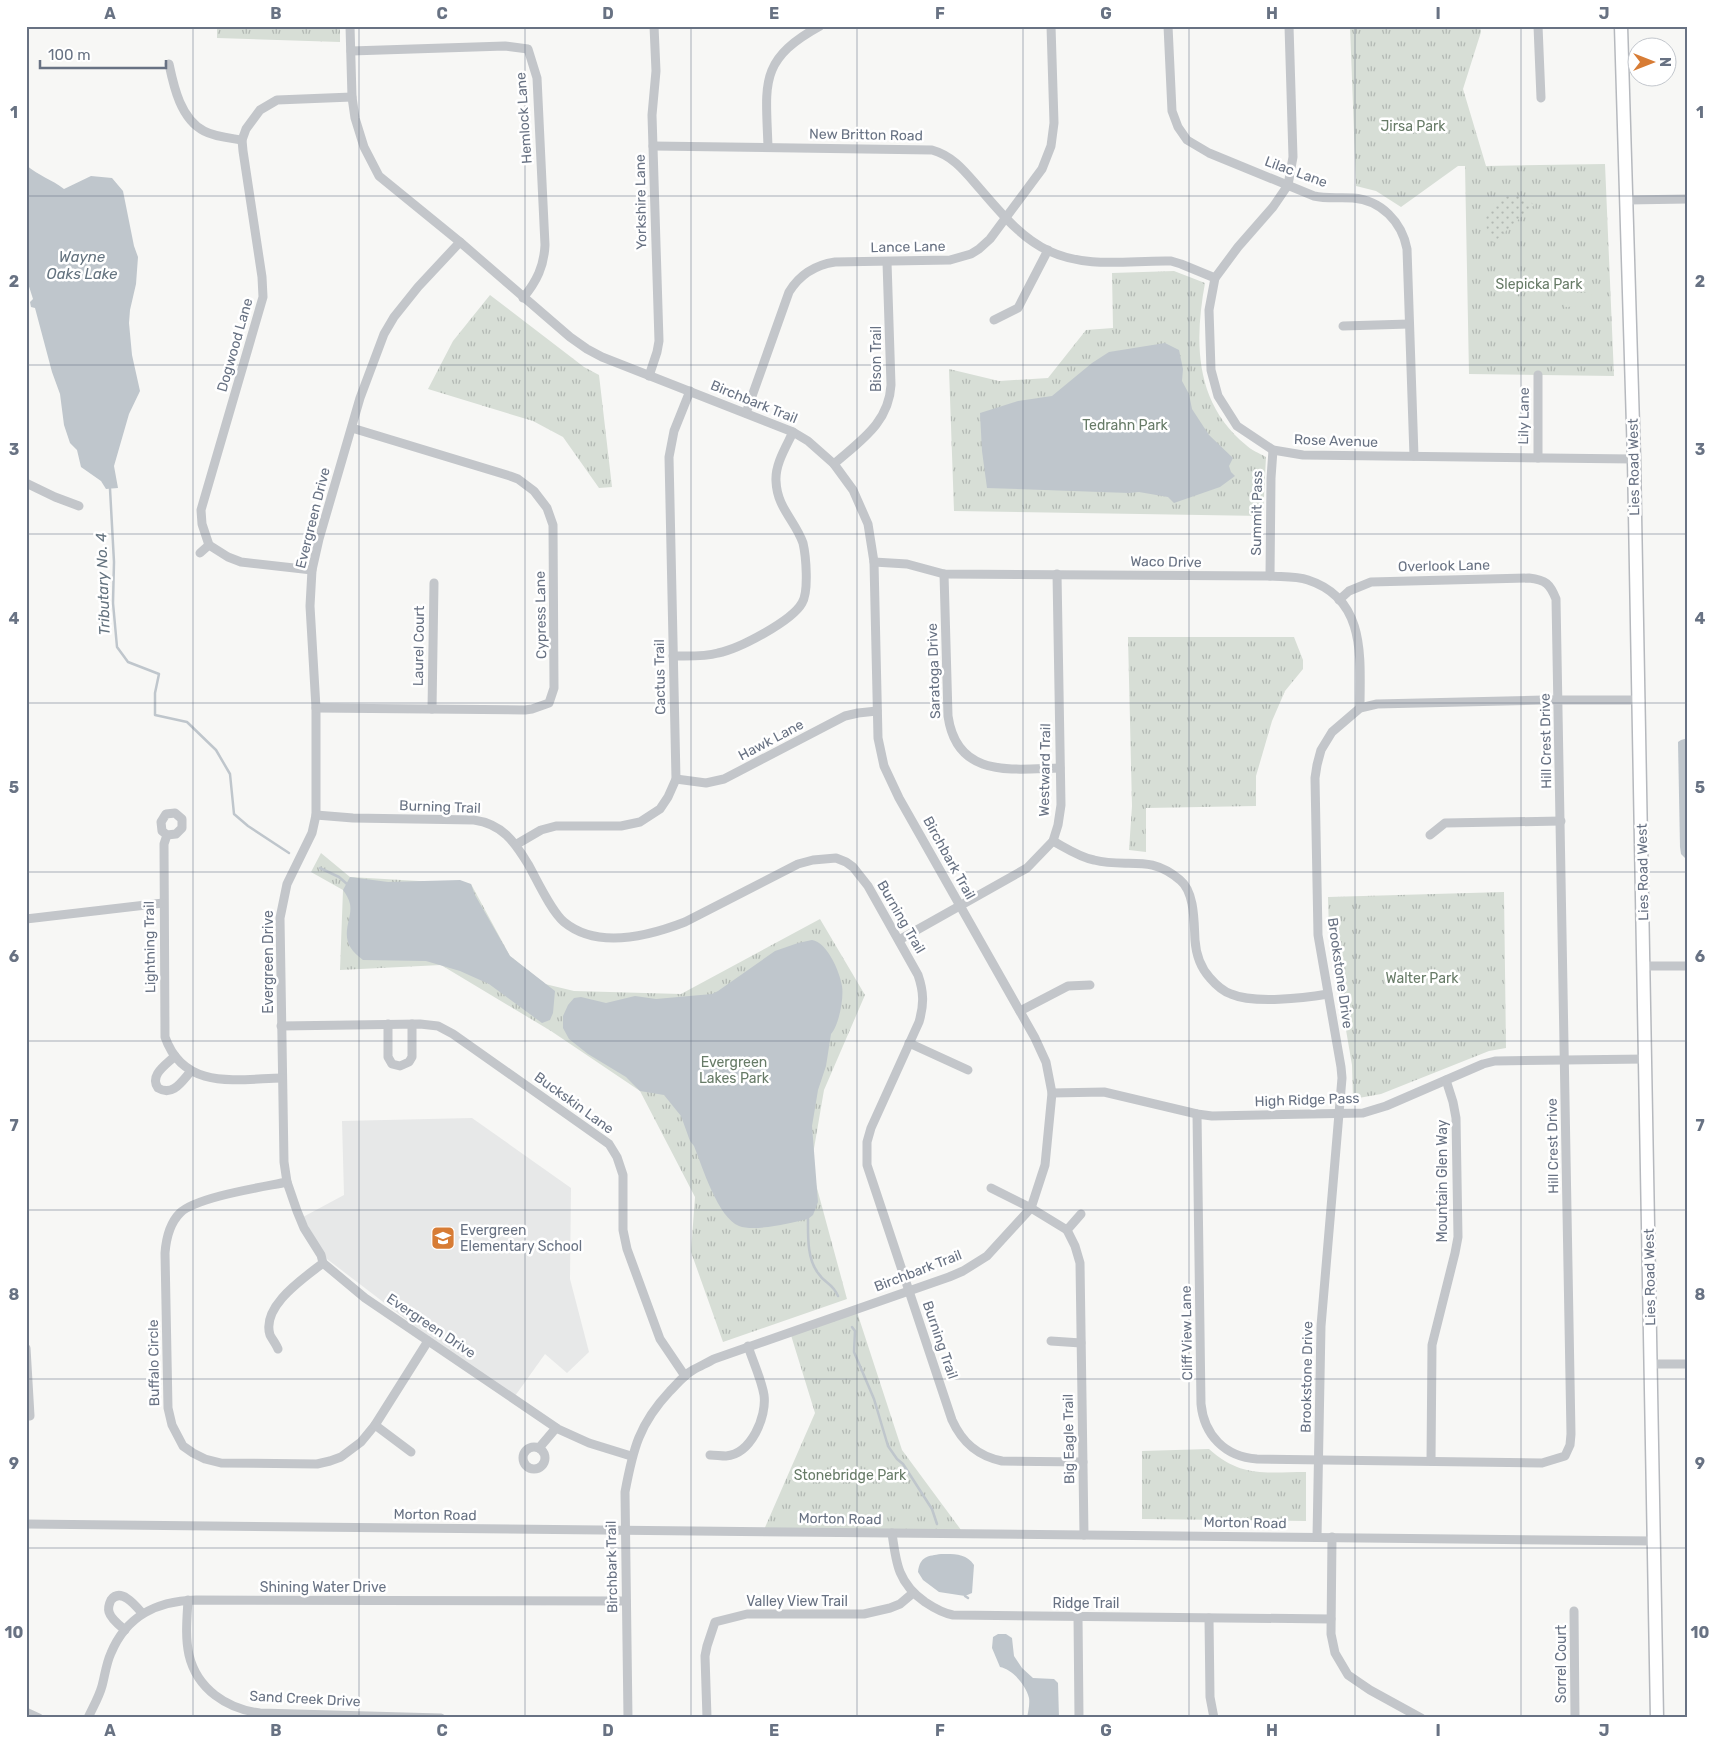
<svg xmlns="http://www.w3.org/2000/svg" width="1714" height="1744" font-family="Rubik,sans-serif">
<defs>
<pattern id="grass-tufts" width="24" height="20" patternUnits="userSpaceOnUse" patternTransform="scale(1.25)"><rect width="24" height="20" fill="#d7ded6"/><path d="M3 7l-1-3M5 7V3M7 7l1-3M15 17l-1-3M17 17v-4M19 17l1-3" fill="none" stroke="#b2b8b3"/></pattern>
<pattern id="garden-dots" width="8" height="8" patternUnits="userSpaceOnUse" patternTransform="scale(1.25)"><rect width="8" height="8" fill="#d7ded6"/><path d="M2 2h.1M6 6h.1" fill="none" stroke="#b2b8b3" stroke-width="1.8" stroke-linecap="round"/></pattern>
</defs>
<rect width="100%" height="100%" fill="#f7f7f5"/>
<polygon fill="#e7e8e8" points="472,1118 571,1188 570,1279 589,1352 567,1373 545,1354 515,1396 429,1337 327,1259 303,1217 344,1195 342,1121"/>
<g fill="url(#grass-tufts)">
<polygon points="217,26 340,26 340,42 217,38"/>
<polygon points="1350,26 1480,26 1481,32 1463,89 1486,166 1605,164 1614,376 1469,374 1465,166 1458,166 1401,207 1376,191 1356,186"/>
<path d="M1174 271 1205 283C1194 343 1195 403 1246 445 1251 450 1259 453 1266 457L1263 516 954 511 949 369 999 381 1048 378 1086 330 1113 328 1112 273Z"/>
<polygon points="490,295 584,367 599,375 612,487 599,488 563,437 533,421 428,389 453,341"/>
<polygon points="1128,637 1294,637 1303,660 1303,669 1285,691 1272,721 1256,776 1256,806 1146,808 1146,852 1129,850 1132,806"/>
<polygon points="321,853 350,877 471,884 510,956 545,984 574,991 681,994 820,919 865,995 824,1090 811,1166 847,1299 723,1342 691,1252 695,1197 640,1091 551,1031 441,965 340,970 343,890 311,872"/>
<polygon points="1504,892 1506,1048 1489,1051 1381,1094 1353,1099 1352,1065 1329,931 1328,897"/>
<polygon points="856,1309 902,1450 964,1534 763,1532 815,1413 790,1332"/>
<path d="M1209 1449C1241 1478 1266 1472 1306 1472V1521L1142 1519V1451Z"/>
</g>
<polygon fill="url(#garden-dots)" points="1513,195 1523,196 1534,205 1493,243 1487,233 1486,218 1492,205 1501,198"/>
<polygon fill="#d7ded6" points="1564,293 1591,293 1592,306 1564,307"/>
<g fill="#bfc6cc">
<path d="M26 165C39 176 51 179 64 189L91 176 112 178 123 191 134 246 138 257 136 284 130 310 129 323 132 355 140 391 129 414 114 466 118 488 106 489 101 481 81 467 77 450 70 443 64 425 60 394 52 372 35 308 31 307 30 302 33 299 26 277Z"/>
<polygon points="1165,343 1179,350 1183,369 1182,381 1189,394 1192,409 1209,435 1233,458 1229,466 1231,472 1235,476 1220,487 1174,503 1168,497 1139,492 1129,493 987,488 982,451 980,413 1018,401 1052,396 1092,363 1109,352"/>
<polygon points="1688,738 1688,861 1681,854 1680,847 1678,742 1681,740"/>
<path d="M350 877 388 882 460 880 471 884 475 895 510 956 555 991 553 1013 550 1020 542 1023 489 984 460 971 426 961 363 960C347 948 344 939 349 919 350 914 351 909 350 904 349 899 346 894 343 890Z"/>
<path d="M812 940C827 942 840 972 842 986 844 998 839 1025 831 1034L826 1066 818 1090 812 1126 818 1202 813 1215 808 1219C790 1223 755 1232 739 1226 718 1218 702 1166 694 1146L690 1141 681 1116 664 1095 640 1091 626 1077 588 1054 569 1039 563 1028V1016L568 1005 574 998 581 997 606 1003 635 996 656 999 712 994 718 991 775 951 798 943Z"/>
<path d="M941 1554C954 1554 966 1553 974 1565L972 1593 965 1596 939 1592 923 1580 918 1572C920 1556 928 1556 941 1554Z"/>
<path d="M998 1634H1006L1012 1638 1014 1656 1022 1668 1033 1678 1054 1679 1058 1683 1059 1718H1027C1028 1712 1030 1704 1029 1698 1026 1685 1012 1669 1000 1667L992 1648 993 1637Z"/>
</g>
<g fill="none" stroke-linecap="round" stroke-linejoin="round">
<g stroke="#bfc6cc" stroke-width="2.5">
<polyline points="110,489 114,562 113,603 117,647 128,662 159,674 155,693 155,715 187,722 216,750 230,774 234,814 248,826 289,853"/>
<polyline points="320,868 339,877 347,884"/>
<path d="M808 1219C808 1236 807 1259 818 1273 825 1284 832 1282 838 1296"/>
<polyline points="852,1327 855,1331 854,1352 874,1399 888,1446 897,1459 903,1464 932,1509 937,1524"/>
<polyline points="965,1596 968,1598"/>
</g>
<g stroke="#b6b9be" stroke-width="15">
<polyline id="secondary" points="1621,26 1634,459 1657,1718"/>
</g>
<g stroke="#c3c6ca" stroke-width="9">
<path d="M350 26 352 97 355 118 364 147 379 176 460 242 570 337 587 349 602 357 793 432 808 441 834 464 853 490 868 524 874 562 878 738 884 766 899 798 1035 1038 1046 1062 1052 1093 1045 1165 1031 1208 987 1256 963 1271 949 1277 714 1359C707 1363 700 1366 693 1370 684 1375 677 1384 670 1391 639 1424 633 1449 625 1492L628 1718"/>
<path d="M1168 26 1172 111 1178 127 1187 140 1209 153 1314 196C1327 199 1340 197 1353 198 1381 200 1402 222 1407 249L1414 456"/>
<polyline points="1289,26 1293,157 1288,185 1273,207 1238,247 1215,278 1209,310 1211,370 1218,396 1237,426 1273,450 1303,455 1634,459"/>
<polyline points="1538,26 1541,98"/>
<path d="M351 51 505 46 528 49 537 78 545 245C544 266 537 281 523 298"/>
<path d="M169 64C174 88 181 119 204 131 215 137 230 138 242 140"/>
<path d="M653 146 932 150C954 156 966 173 981 190 1001 213 1021 238 1049 251 1088 269 1129 260 1171 261L1181 264 1215 278"/>
<path d="M768 147C766 84 758 60 820 26"/>
<polyline points="1627,200 1688,199"/>
<polyline points="460,242 418,287 394,317 384,334 360,398 319,539 312,570 310,606 316,708 316,815 312,833 287,884 280,918 284,1162 287,1182 297,1211 304,1228 321,1255 323,1263 365,1298 558,1429 589,1443 631,1456"/>
<polyline points="994,320 1018,308 1048,250"/>
<polyline points="1343,326 1409,324"/>
<polyline points="649,376 657,352 659,341 652,115 656,71 654,26"/>
<path d="M746 413 789 292C800 274 815 265 835 262L950 260 971 254 979 249 990 239 1042 169 1051 146 1054 123 1051 26"/>
<polyline points="1538,458 1538,375"/>
<path d="M834 464C860 441 889 423 891 385L887 262"/>
<polyline points="26,483 55,497 79,506"/>
<polyline points="200,553 209,545"/>
<path d="M874 562 907 564 944 574 1270 576C1282 577 1296 576 1308 580 1367 599 1360 659 1360 708"/>
<polyline points="312,570 241,562 228,557 209,545 202,524 201,510 263,297 262,277 243,151 242,140 246,129 260,110 277,100 352,97"/>
<path d="M944 574 948 716C957 779 1012 769 1060 768"/>
<polyline points="1270,576 1271,478 1273,450"/>
<path d="M673 656C688 656 704 657 718 653 739 649 792 621 802 603 809 592 806 556 803 543 795 520 777 508 776 481 775 464 786 447 793 432"/>
<polyline points="316,708 525,710 532,709 549,703 554,688 553,525 547,508 534,491 518,479 510,476 352,428"/>
<polyline points="432,709 434,583"/>
<polyline points="676,779 706,783 724,779 845,716 858,713 877,711"/>
<path d="M316 815 353 818 474 820C502 824 514 841 528 864 537 880 551 911 564 922 598 950 649 936 685 922L798 864 813 860 836 858 846 862 853 867 868 886 918 975C924 992 924 1005 919 1022L871 1128 867 1142V1165L952 1420C962 1442 977 1456 1002 1461L1083 1462"/>
<path d="M167 835 162 831 161 822 166 814 175 813 182 819V828L176 834 167 835 164 844 165 1037C184 1091 237 1079 282 1078"/>
<polyline points="1430,835 1445,823 1561,821"/>
<path d="M1053 841C1066 848 1079 857 1094 860 1128 869 1148 853 1180 880 1195 892 1194 923 1195 940 1196 955 1200 967 1210 978 1216 985 1222 991 1231 994 1254 1004 1304 998 1328 994"/>
<polyline points="517,844 541,830 556,826 621,826 640,822 660,809 668,797 676,779 669,457 674,431 690,391"/>
<polyline points="26,919 163,903"/>
<polyline points="899,940 1027,868 1053,841 1058,825 1061,805 1057,574"/>
<polyline points="1644,966 1688,966"/>
<polyline points="1020,1011 1068,986 1090,985"/>
<polyline points="388,1024 388,1057 392,1064 400,1066 409,1062 412,1057 412,1024"/>
<polyline points="281,1026 420,1024 438,1026 453,1034 609,1144 617,1157 623,1175 623,1230 627,1249 660,1339 685,1376"/>
<polyline points="909,1043 968,1070"/>
<path d="M175 1056C166 1065 149 1075 158 1088 173 1097 182 1081 191 1071"/>
<polyline points="1052,1093 1104,1092 1197,1114 1212,1116 1363,1113 1386,1106 1483,1064 1495,1061 1646,1059"/>
<path d="M1197 1114 1201 1404C1204 1435 1225 1457 1257 1459L1542 1463 1565 1456 1570 1445 1571 1434 1556 599C1550 584 1546 580 1529 578L1371 582 1349 591 1339 600"/>
<path d="M287 1182C263 1187 196 1197 180 1213 170 1223 166 1240 165 1253L168 1408 172 1425 183 1446 193 1453 205 1459 221 1463 317 1464 330 1461 341 1457 361 1442 375 1425 428 1341"/>
<polyline points="991,1188 1031,1208 1067,1230"/>
<polyline points="1081,1214 1067,1230 1075,1246 1080,1263 1084,1535"/>
<polyline points="1051,1341 1081,1343"/>
<polyline points="26,1348 30,1416 26,1416"/>
<path d="M278 1349C276 1344 272 1339 270 1335 261 1306 304 1278 323 1263"/>
<polyline points="1651,1364 1688,1364"/>
<polyline points="375,1425 411,1452"/>
<circle cx="534" cy="1458" r="11"/>
<polyline points="539,1448 556,1428"/>
<path d="M710 1455C715 1455 721 1456 726 1456 751 1454 767 1417 764 1395 761 1378 753 1362 748 1346"/>
<polyline points="1431,1461 1432,1345 1455,1253 1458,1237 1456,1118 1453,1102 1446,1080"/>
<polyline points="26,1524 1654,1541"/>
<path d="M892 1533C896 1563 898 1583 925 1602 934 1608 942 1613 953 1615L1331 1619"/>
<polyline points="1317,1537 1321,1326 1342,1078 1341,1067 1318,935 1315,778 1317,765 1321,750 1332,732 1360,708 1377,704 1543,700 1640,700"/>
<polyline points="1332,1537 1331,1634 1335,1653 1348,1675 1370,1690 1421,1718"/>
<path d="M188 1600C187 1618 185 1637 189 1655 197 1689 227 1709 260 1713L441 1718"/>
<polyline points="1574,1611 1575,1718"/>
<polyline points="1078,1616 1079,1718"/>
<polyline points="1209,1618 1210,1697 1214,1718"/>
<path d="M125 1630C119 1625 111 1619 109 1612 108 1608 109 1604 111 1600 121 1587 136 1606 142 1613"/>
<polyline points="26,1712 39,1718"/>
<path d="M88 1718C93 1707 99 1697 102 1686 105 1675 106 1664 111 1653 127 1615 157 1601 196 1600L626 1601"/>
<polyline points="707,1718 705,1656 707,1646 715,1622 747,1614 864,1614 890,1608 900,1604 913,1593"/>
</g>
<use href="#secondary" stroke="#fff" stroke-width="12"/>
</g>
<path fill="none" stroke="#687283" stroke-width="1" stroke-opacity="0.55" d="M193 26V1718M359 26V1718M525 26V1718M691 26V1718M857 26V1718M1023 26V1718M1189 26V1718M1355 26V1718M1521 26V1718M26 196H1688M26 365H1688M26 534H1688M26 703H1688M26 872H1688M26 1041H1688M26 1210H1688M26 1379H1688M26 1548H1688"/>
<defs>
<g id="school-square" transform="scale(1.25)"><rect x="-9" y="-9" width="18" height="18" rx="4" fill="#d77c35" stroke="#fff"/><path d="M0-5L7-2L0 1L-7-2ZM-4 1L0 2.5L4 1V4Q0 6-4 4Z" fill="#fff"/></g>
</defs>
<g fill-rule="evenodd">
<use href="#school-square" x="443" y="1238"/>
</g>
<g text-anchor="middle" dominant-baseline="central" stroke-width="5" stroke-linejoin="round" paint-order="stroke">
<g font-size="14" fill="#687283" stroke="#fff">
<text transform="translate(524 118) rotate(-94)">Hemlock Lane</text>
<text transform="translate(866 135) rotate(1)">New Britton Road</text>
<text transform="translate(1296 172) rotate(20)">Lilac Lane</text>
<text transform="translate(641 202) rotate(-91)">Yorkshire Lane</text>
<text transform="translate(908 247) rotate(-1)">Lance Lane</text>
<text transform="translate(235 345) rotate(-74)">Dogwood Lane</text>
<text transform="translate(876 359) rotate(-90)">Bison Trail</text>
<text transform="translate(754 402) rotate(22)">Birchbark Trail</text>
<text transform="translate(1524 416) rotate(-89)">Lily Lane</text>
<text transform="translate(1336 441) rotate(2)">Rose Avenue</text>
<text transform="translate(1634 467) rotate(-91)">Lies Road West</text>
<text transform="translate(1257 513) rotate(-89)">Summit Pass</text>
<text transform="translate(313 518) rotate(-76)">Evergreen Drive</text>
<text transform="translate(1166 562) rotate(1)">Waco Drive</text>
<text transform="translate(1444 566) rotate(-1)">Overlook Lane</text>
<text transform="translate(541 615) rotate(-91)">Cypress Lane</text>
<text transform="translate(419 646) rotate(-89)">Laurel Court</text>
<text transform="translate(934 671) rotate(-92)">Saratoga Drive</text>
<text transform="translate(660 677) rotate(-91)">Cactus Trail</text>
<text transform="translate(771 740) rotate(-28)">Hawk Lane</text>
<text transform="translate(1546 741) rotate(-91)">Hill Crest Drive</text>
<text transform="translate(1045 770) rotate(-89)">Westward Trail</text>
<text transform="translate(440 807) rotate(2)">Burning Trail</text>
<text transform="translate(949 858) rotate(61)">Birchbark Trail</text>
<text transform="translate(1643 872) rotate(-91)">Lies Road West</text>
<text transform="translate(901 917) rotate(60)">Burning Trail</text>
<text transform="translate(150 947) rotate(-91)">Lightning Trail</text>
<text transform="translate(268 962) rotate(-90)">Evergreen Drive</text>
<text transform="translate(1340 973) rotate(82)">Brookstone Drive</text>
<text transform="translate(1307 1100) rotate(-2)">High Ridge Pass</text>
<text transform="translate(574 1103) rotate(36)">Buckskin Lane</text>
<text transform="translate(1553 1146) rotate(-91)">Hill Crest Drive</text>
<text transform="translate(1442 1181) rotate(-90)">Mountain Glen Way</text>
<text transform="translate(918 1271) rotate(-21)">Birchbark Trail</text>
<text transform="translate(1650 1277) rotate(-91)">Lies Road West</text>
<text transform="translate(431 1326) rotate(34)">Evergreen Drive</text>
<text transform="translate(1187 1333) rotate(-91)">Cliff View Lane</text>
<text transform="translate(940 1340) rotate(71)">Burning Trail</text>
<text transform="translate(154 1363) rotate(-91)">Buffalo Circle</text>
<text transform="translate(1307 1377) rotate(-89)">Brookstone Drive</text>
<text transform="translate(1069 1439) rotate(-91)">Big Eagle Trail</text>
<text transform="translate(435 1515) rotate(1)">Morton Road</text>
<text transform="translate(840 1519) rotate(1)">Morton Road</text>
<text transform="translate(1245 1523) rotate(1)">Morton Road</text>
<text transform="translate(612 1567) rotate(-91)">Birchbark Trail</text>
<text x="323" y="1587">Shining Water Drive</text>
<text x="797" y="1601">Valley View Trail</text>
<text x="1086" y="1603">Ridge Trail</text>
<text transform="translate(1561 1664) rotate(-90)">Sorrel Court</text>
<text transform="translate(305 1699) rotate(3)">Sand Creek Drive</text>
</g>
<g font-size="14" fill="#677b67" stroke="#fff">
<text x="1413" y="126">Jirsa Park</text>
<text x="1539" y="284">Slepicka Park</text>
<text x="1125" y="425">Tedrahn Park</text>
<text x="1422" y="978">Walter Park</text>
<text x="734" y="1062">Evergreen<tspan x="734" dy="16">Lakes Park</tspan></text>
<text x="850" y="1475">Stonebridge Park</text>
</g>
<g font-size="14" fill="#687283" stroke="#fff" text-anchor="start">
<text x="460" y="1230">Evergreen<tspan x="460" dy="16">Elementary School</tspan></text>
</g>
<g font-size="15" font-style="italic" fill="#64737f" stroke="#fff">
<text x="82" y="257">Wayne<tspan x="82" dy="17">Oaks Lake</tspan></text>
<text transform="translate(103 584) rotate(-92)">Tributary No. 4</text>
</g>
</g>
<rect width="1714" height="1744" fill="none" stroke="#ffffff" stroke-width="55"/>
<g transform="translate(1652 62) rotate(90)"><circle r="24" fill="#ffffff" stroke="#c3c7cd"/>
<path d="M0-4L9 19L0 12L-9 19Z" fill="#d77c35"/>
<text y="-8" font-size="14" font-weight="bold" text-anchor="middle" fill="#687283">N</text>
</g>
<path d="M40 60v8h126v-8" fill="none" stroke="#687283" stroke-width="2.5"/>
<text x="48" y="60" font-size="15" fill="#687283" stroke="#ffffff" stroke-width="4" paint-order="stroke">100 m</text>
<rect x="28" y="28" width="1658" height="1688" fill="none" stroke="#687283" stroke-width="2"/>
<g font-size="16" text-anchor="middle" font-weight="bold" fill="#687283">
<text x="110" y="19">A</text>
<text x="276" y="19">B</text>
<text x="442" y="19">C</text>
<text x="608" y="19">D</text>
<text x="774" y="19">E</text>
<text x="940" y="19">F</text>
<text x="1106" y="19">G</text>
<text x="1272" y="19">H</text>
<text x="1438" y="19">I</text>
<text x="1604" y="19">J</text>
<text x="14" y="118">1</text>
<text x="1700" y="118">1</text>
<text x="14" y="287">2</text>
<text x="1700" y="287">2</text>
<text x="14" y="455">3</text>
<text x="1700" y="455">3</text>
<text x="14" y="624">4</text>
<text x="1700" y="624">4</text>
<text x="14" y="793">5</text>
<text x="1700" y="793">5</text>
<text x="14" y="962">6</text>
<text x="1700" y="962">6</text>
<text x="14" y="1131">7</text>
<text x="1700" y="1131">7</text>
<text x="14" y="1300">8</text>
<text x="1700" y="1300">8</text>
<text x="14" y="1469">9</text>
<text x="1700" y="1469">9</text>
<text x="14" y="1638">10</text>
<text x="1700" y="1638">10</text>
<text x="110" y="1736">A</text>
<text x="276" y="1736">B</text>
<text x="442" y="1736">C</text>
<text x="608" y="1736">D</text>
<text x="774" y="1736">E</text>
<text x="940" y="1736">F</text>
<text x="1106" y="1736">G</text>
<text x="1272" y="1736">H</text>
<text x="1438" y="1736">I</text>
<text x="1604" y="1736">J</text>
</g>
</svg>
